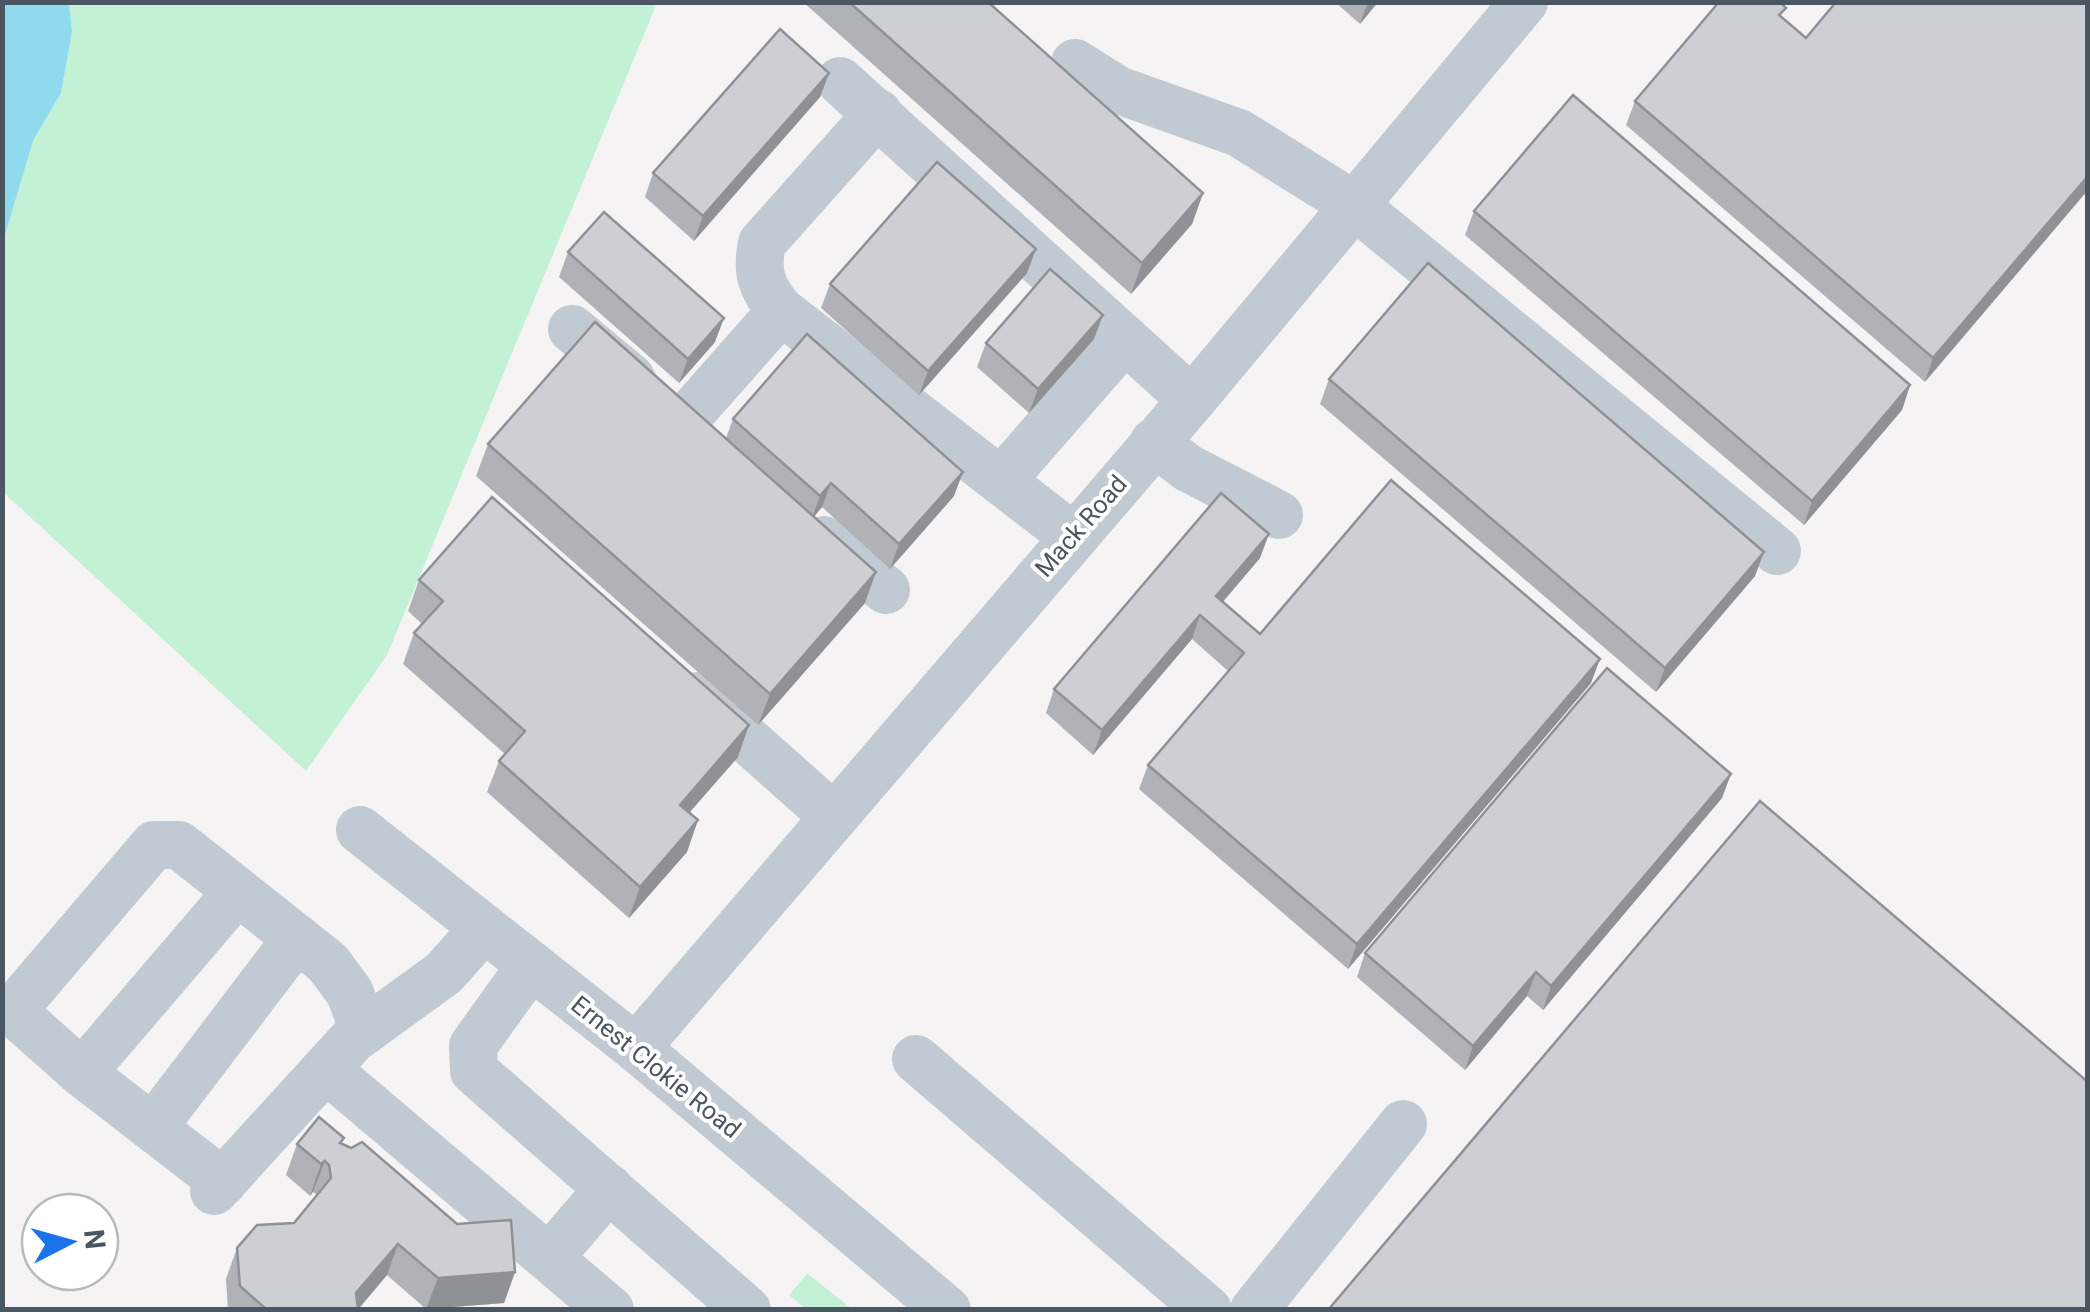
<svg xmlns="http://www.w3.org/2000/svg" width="2090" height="1312" font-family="Roboto,sans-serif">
<rect width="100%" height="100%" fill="#f5f3f3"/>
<g fill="#c3f1d5">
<polygon points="69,3 657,3 387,655 306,771 3,492 2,241 33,141 61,93 72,32"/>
<polygon points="807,1274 808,1274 852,1309 806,1309 789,1295"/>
</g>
<polygon fill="#90daee" points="3,2 69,3 72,32 61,93 33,141 3,241"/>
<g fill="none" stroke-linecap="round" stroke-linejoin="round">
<g stroke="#c1cad2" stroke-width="48">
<polyline points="1075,63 1118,90 1239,133 1354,205 1777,551"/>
<polyline points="840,81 1192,400"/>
<path d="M878 113 762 243C756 272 761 288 781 311L1071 535"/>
<polyline points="572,329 631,378"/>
<polyline points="684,421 781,311"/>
<polyline points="1154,442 1188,468 1279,515"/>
<polyline points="1001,481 1125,339"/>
<polyline points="824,540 886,590"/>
<polyline points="698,696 833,816"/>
<polyline points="360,830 636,1048 947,1310"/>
<polyline points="531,965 473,1046 474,1071 747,1310"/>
<polyline points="636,1048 1192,400 1524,2"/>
<polyline points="916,1059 1208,1310"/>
<polyline points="326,1069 610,1310"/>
<polyline points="82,1073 237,892"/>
<polyline points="154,1126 297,938"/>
<polyline points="223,1182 82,1073 19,1017 20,1002 154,845 179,845 328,963 350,993 364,1031"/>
<polyline points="214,1191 353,1039 444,973 484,928"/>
<polyline points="549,1258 609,1188"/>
<polyline points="1254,1310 1403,1124"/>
</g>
</g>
<g fill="#b0b2b7">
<polygon points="803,2 988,2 1203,193 1192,224 1131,294"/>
<polygon points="1335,2 1378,2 1360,24"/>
<polygon points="2088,2 1925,382 1626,125 1635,101 1782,18 1806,38"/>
<polygon points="829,73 820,97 694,241 645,197 653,173"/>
<polygon points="1474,211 1910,385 1902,410 1804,525 1465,235"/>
<polygon points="1036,249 1027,273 919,395 821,308 830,284"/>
<polygon points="568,252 715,342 679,383 559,277"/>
<polygon points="1094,339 1029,413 977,367 986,343"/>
<polygon points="1329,379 1755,576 1656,692 1320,404"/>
<polygon points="733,419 954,496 890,569 822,507 814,517 865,603 758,725 476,476 488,444 726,438"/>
<polygon points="1260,558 1223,602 1260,634 1591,683 1348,969 1139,789 1148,765 1228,671 1192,639 1093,755 1046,713 1054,689"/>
<polygon points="419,580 738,757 689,812 687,852 629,918 487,792 499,761 505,754 403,664 414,633 422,624 408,611"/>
<polygon points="1722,798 1543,1010 1527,996 1465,1070 1357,977 1365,953"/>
<polygon points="297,1144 342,1144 457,1224 515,1272 504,1303 426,1309 387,1275 358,1310 228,1310 226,1279 237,1248 294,1223 317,1195 313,1192 310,1196 286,1175"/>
</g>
<g fill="#909195">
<polygon points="1368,2 1378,2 1360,24"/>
<polygon points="829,73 820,97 694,241 703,216"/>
<polygon points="2088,176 2088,190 1925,382 1933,358"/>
<polygon points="1203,193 1192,224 1131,294 1142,263"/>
<polygon points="1036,249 1027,273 919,395 928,371"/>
<polygon points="1103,315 1094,339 1029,413 1038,389"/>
<polygon points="724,318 715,342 679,383 688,359"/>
<polygon points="1910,385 1902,410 1804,525 1812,501"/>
<polygon points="963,472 954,496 890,569 899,544"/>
<polygon points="831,483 822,507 811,520 820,496"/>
<polygon points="1269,534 1260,558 1207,620 1216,596"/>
<polygon points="1764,552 1755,576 1656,692 1665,668"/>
<polygon points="876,572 865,603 758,725 770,694"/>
<polygon points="1200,615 1192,639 1093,755 1102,730"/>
<polygon points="1600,659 1591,683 1348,969 1357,944"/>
<polygon points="749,725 738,757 669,836 680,805"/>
<polygon points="1731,774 1722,798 1543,1010 1551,986"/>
<polygon points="698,820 687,852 629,918 640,887"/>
<polygon points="1536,972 1527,996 1465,1070 1473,1046"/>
<polygon points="325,1161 313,1192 310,1196 321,1164"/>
<polygon points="398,1244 387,1275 357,1310 356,1293"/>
<polygon points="515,1272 504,1303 426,1309 438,1278"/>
</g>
<g fill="#cdcfd5" stroke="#909195" stroke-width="2.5">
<polygon points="849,2 988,2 1203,193 1142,263"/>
<polygon points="1719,2 1780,2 1786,8 1779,15 1806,38 1836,2 2088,2 2088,176 1933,358 1635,101"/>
<polygon points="780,29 829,73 703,216 653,173"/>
<polygon points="1573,95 1910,385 1812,501 1474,211"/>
<polygon points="937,162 1036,249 928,371 830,284"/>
<polygon points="604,212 724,318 688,359 568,252"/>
<polygon points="1428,263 1764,552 1665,668 1329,379"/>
<polygon points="1050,269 1103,315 1038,389 986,343"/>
<polygon points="595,322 876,572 770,694 488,444"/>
<polygon points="807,334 963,472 899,544 831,483 820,496 733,419"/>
<polygon points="1391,480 1600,659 1357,944 1148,765 1244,653 1200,615 1102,730 1054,689 1221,493 1269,534 1216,596 1260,634"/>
<polygon points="492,497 749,725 680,805 698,820 640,887 499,761 525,731 414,633 443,601 419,580"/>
<polygon points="1607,668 1731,774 1551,986 1536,972 1473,1046 1365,953"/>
<polygon points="1760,801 2088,1082 2088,1310 1328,1310"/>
<polygon points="319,1117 344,1138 340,1143 351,1148 362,1142 457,1224 511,1220 515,1272 438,1278 398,1244 356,1293 358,1310 267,1310 240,1286 237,1248 257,1225 294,1223 331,1178 329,1165 325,1161 321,1164 297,1144"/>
</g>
<g text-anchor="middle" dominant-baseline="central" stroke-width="8" stroke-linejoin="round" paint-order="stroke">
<g font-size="25" fill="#4a5661" stroke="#fff">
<text transform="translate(1081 526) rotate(-49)">Mack Road</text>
<text transform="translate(656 1067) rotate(39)">Ernest Clokie Road</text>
</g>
</g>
<rect width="2090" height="1312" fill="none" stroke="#4a5661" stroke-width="10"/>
<g transform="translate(70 1242) rotate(84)"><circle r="48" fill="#ffffff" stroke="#b7bbc0" stroke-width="2.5"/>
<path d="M0-8L18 38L0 25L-18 38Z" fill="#1a73e8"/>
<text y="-15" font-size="28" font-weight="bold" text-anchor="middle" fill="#4a5661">N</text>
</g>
</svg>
